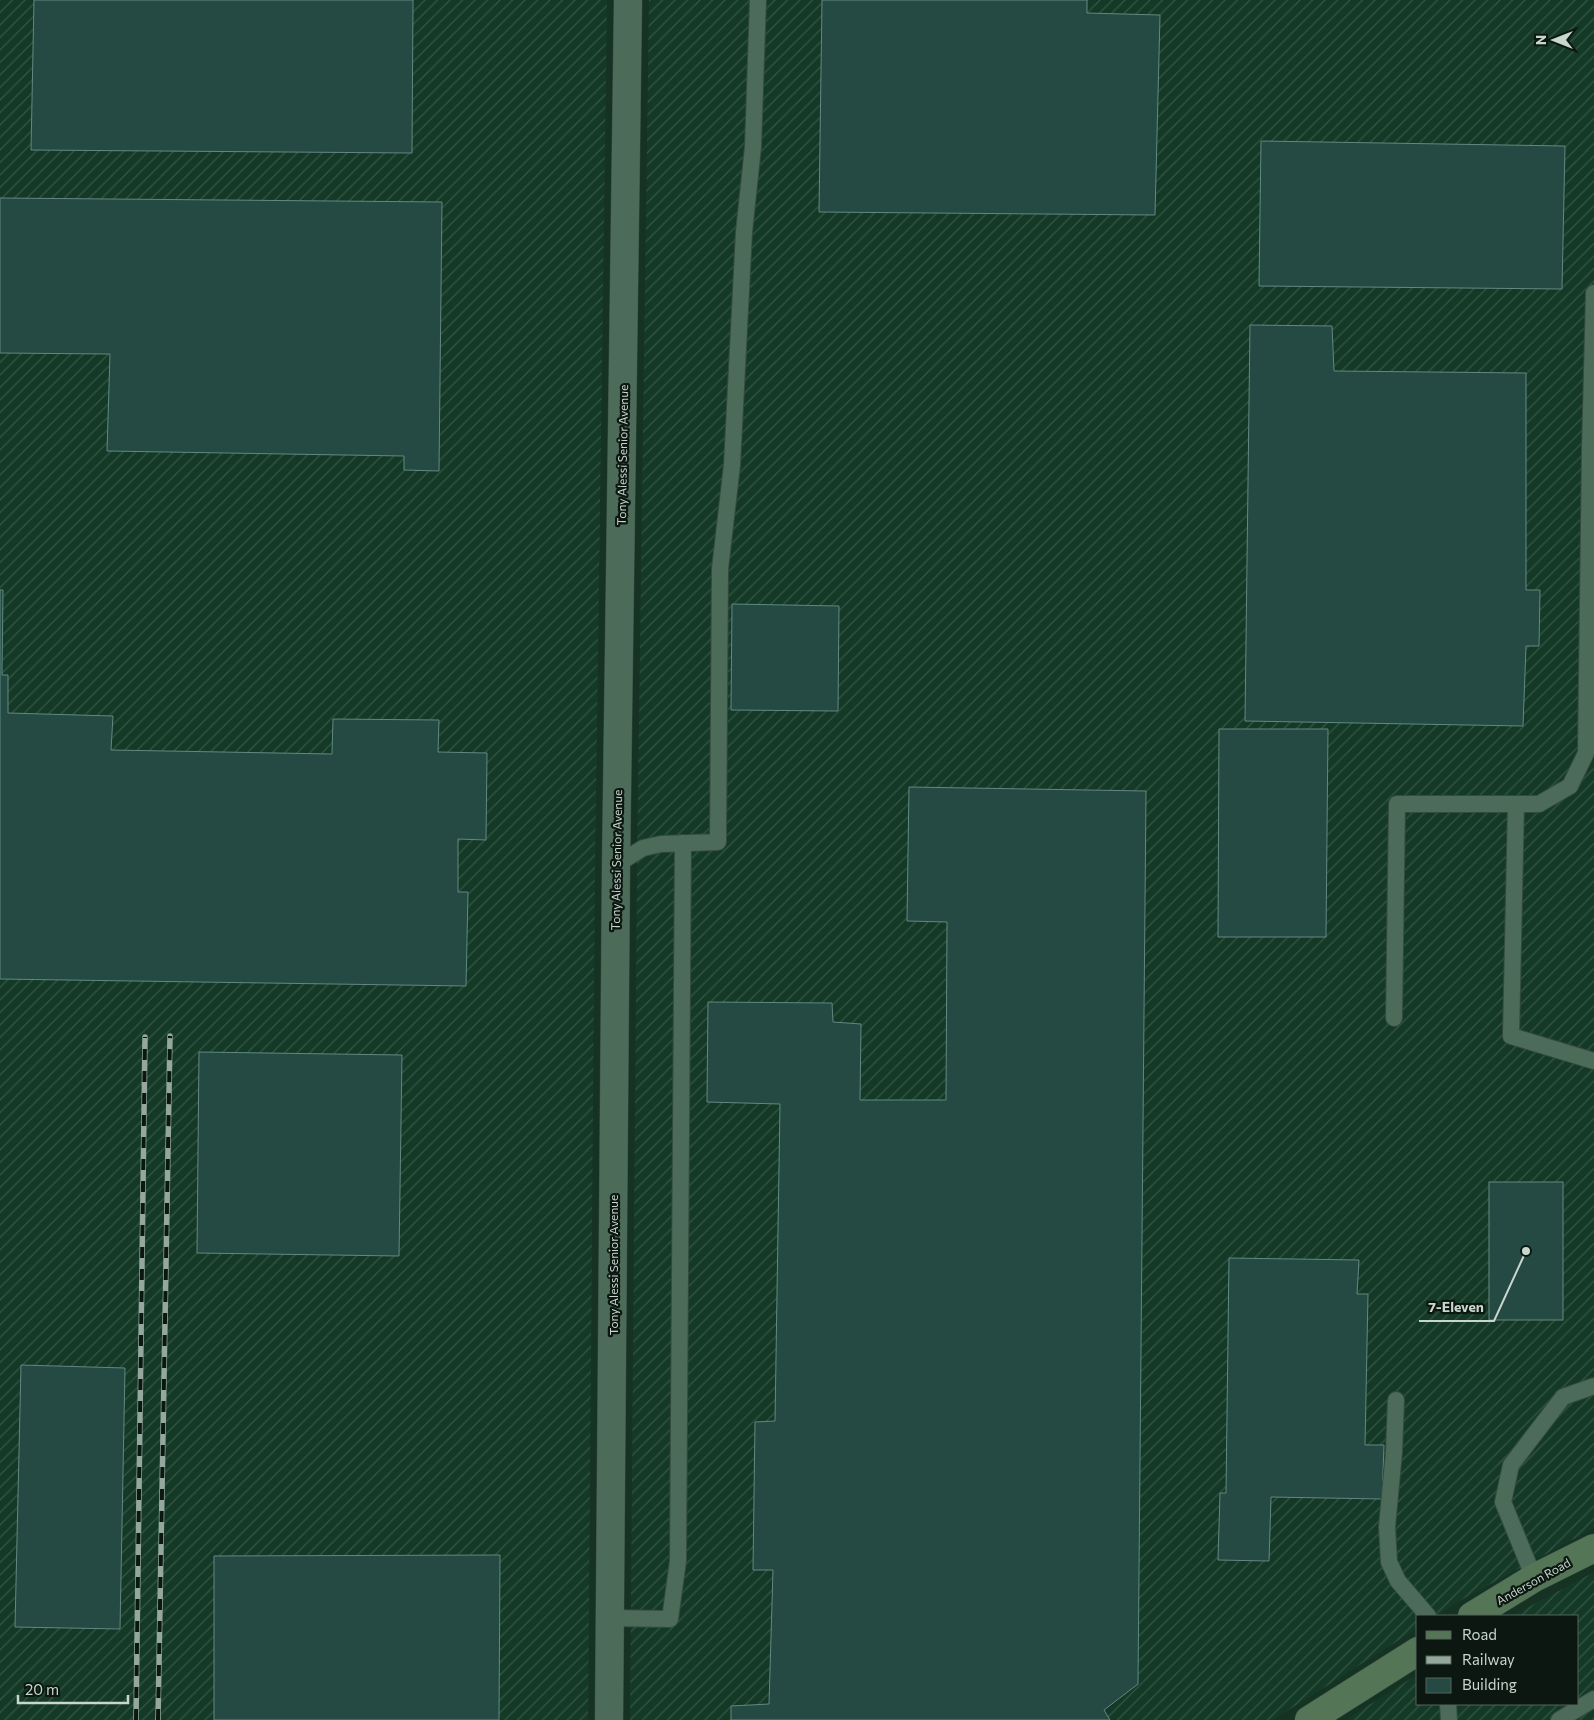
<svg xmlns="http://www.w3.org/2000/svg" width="1594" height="1720" font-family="Commissioner,sans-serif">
<defs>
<pattern id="industrial-furrows" width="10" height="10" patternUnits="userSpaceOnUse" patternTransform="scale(1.25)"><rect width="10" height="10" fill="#143a27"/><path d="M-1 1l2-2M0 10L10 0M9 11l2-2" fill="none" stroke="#355645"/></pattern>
</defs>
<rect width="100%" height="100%" fill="#153223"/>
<g fill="url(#industrial-furrows)">
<polygon points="0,0 607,0 595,865 588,1720 0,1720"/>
<polygon points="649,0 1594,0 1594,1528 1463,1599 1436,1616 1418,1616 1418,1628 1273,1720 630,1720 637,865"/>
<polygon points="1594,1572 1594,1720 1345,1720 1418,1674 1418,1704 1578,1704 1578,1616 1512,1616"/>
</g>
<g fill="#244a43" stroke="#628981">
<polygon points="34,0 413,0 412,153 31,150"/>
<polygon points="822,0 1087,0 1087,13 1160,15 1155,215 819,212"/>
<polygon points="1261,141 1565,146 1562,289 1259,286"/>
<polygon points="0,198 442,202 439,471 404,470 404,456 107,451 110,354 0,353"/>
<polygon points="1250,325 1332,326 1334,371 1526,373 1526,590 1540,590 1539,646 1526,646 1523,726 1245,721"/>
<polygon points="0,590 3,590 2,675 8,675 8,713 113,716 111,750 332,754 333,719 439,720 438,752 487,753 486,840 458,839 458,892 468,892 466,986 0,979"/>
<polygon points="732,604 839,606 838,711 731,710"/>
<polygon points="1219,729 1328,729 1326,937 1218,937"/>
<polygon points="909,787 1146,791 1138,1684 1104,1710 1110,1720 731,1720 731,1706 769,1704 773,1570 753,1570 755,1422 775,1421 780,1104 707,1102 708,1002 832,1003 833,1022 861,1024 860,1100 946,1100 947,922 907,921"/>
<polygon points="199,1052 402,1055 399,1256 197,1253"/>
<rect x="1489" y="1182" width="74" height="138"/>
<polygon points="1229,1258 1359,1260 1357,1294 1368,1294 1365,1445 1384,1445 1382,1499 1271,1497 1269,1561 1218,1560 1220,1493 1226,1493"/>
<polygon points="21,1365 125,1368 120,1629 15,1627"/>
<polygon points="500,1555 499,1720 214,1720 214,1556"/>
</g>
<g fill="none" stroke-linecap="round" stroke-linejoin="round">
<g stroke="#344b3e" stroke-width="18">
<g id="lane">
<polyline points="1590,449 1594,293"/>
<polyline points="1516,804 1511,1036 1594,1061"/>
<polyline points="616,865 643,848 661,844 718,842 720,569 732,465 744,232 753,147 758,0"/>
<polyline points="1394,1018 1397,804 1539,804 1570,786 1586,753 1590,449 1594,449"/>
<polyline points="1396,1400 1394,1452 1387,1527 1389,1562 1398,1581 1428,1616"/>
<polyline points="1534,1578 1503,1502 1511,1465 1563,1397 1594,1386"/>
<polyline points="610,1618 670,1619 678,1561 683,843"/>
<polyline points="1448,1704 1449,1720"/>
<polyline points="1559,1720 1594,1699"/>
</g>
</g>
<g stroke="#344b3e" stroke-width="29">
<polyline id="street" points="609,1720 616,865 628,0"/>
</g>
<g stroke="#344b3e" stroke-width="29">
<g id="secondary">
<polyline points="1472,1616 1534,1578 1594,1548"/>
<polyline points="1309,1720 1418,1651"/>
</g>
</g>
<use href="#lane" stroke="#4d6b59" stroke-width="16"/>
<use href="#street" stroke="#4d6b59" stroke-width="28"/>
<use href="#secondary" stroke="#547657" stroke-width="28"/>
<g stroke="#94a89d" stroke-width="5.5">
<g id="rail">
<polyline points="136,1720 145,1037"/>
<polyline points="158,1720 170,1036"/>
</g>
</g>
<use href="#rail" stroke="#0b1710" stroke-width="4" stroke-dasharray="11" stroke-linecap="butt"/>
</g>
<g text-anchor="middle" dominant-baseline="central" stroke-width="4.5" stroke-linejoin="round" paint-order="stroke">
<g font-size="12" fill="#c7d7cd" stroke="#0b1710">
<text transform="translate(622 455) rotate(-89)">Tony Alessi Senior Avenue</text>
<text transform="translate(616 860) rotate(-89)">Tony Alessi Senior Avenue</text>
<text transform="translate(613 1265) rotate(-90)">Tony Alessi Senior Avenue</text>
<text transform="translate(1533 1581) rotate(-29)">Anderson Road</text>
</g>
</g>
<path fill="none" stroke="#c7d7cd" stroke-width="2" d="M1526 1251L1494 1321H1419"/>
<circle fill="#c7d7cd" stroke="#0b1710" stroke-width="2" cx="1526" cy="1251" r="5"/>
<g font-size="14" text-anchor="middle" font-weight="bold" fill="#c7d7cd" stroke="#0b1710" stroke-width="4.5" stroke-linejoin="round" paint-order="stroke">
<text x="1456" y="1312">7-Eleven</text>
</g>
<rect x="1416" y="1615" width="162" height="90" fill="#0b1710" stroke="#56645c"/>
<rect x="1426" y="1631" width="25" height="8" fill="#547657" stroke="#56645c"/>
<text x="1462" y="1640" font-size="15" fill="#c7d7cd">Road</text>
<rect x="1426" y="1656" width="25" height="8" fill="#94a89d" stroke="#56645c"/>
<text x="1462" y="1665" font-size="15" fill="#c7d7cd">Railway</text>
<rect x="1426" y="1678" width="25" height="15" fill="#244a43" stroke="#56645c"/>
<text x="1462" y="1690" font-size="15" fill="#c7d7cd">Building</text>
<g transform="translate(1554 40) rotate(270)" stroke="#0b1710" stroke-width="4" paint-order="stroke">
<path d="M0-4L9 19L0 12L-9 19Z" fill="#c7d7cd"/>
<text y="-8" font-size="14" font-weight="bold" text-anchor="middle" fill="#c7d7cd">N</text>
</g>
<path d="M18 1695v8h110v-8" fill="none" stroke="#c7d7cd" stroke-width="2.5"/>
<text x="25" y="1695" font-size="15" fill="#c7d7cd" stroke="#0b1710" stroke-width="4" paint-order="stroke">20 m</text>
</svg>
